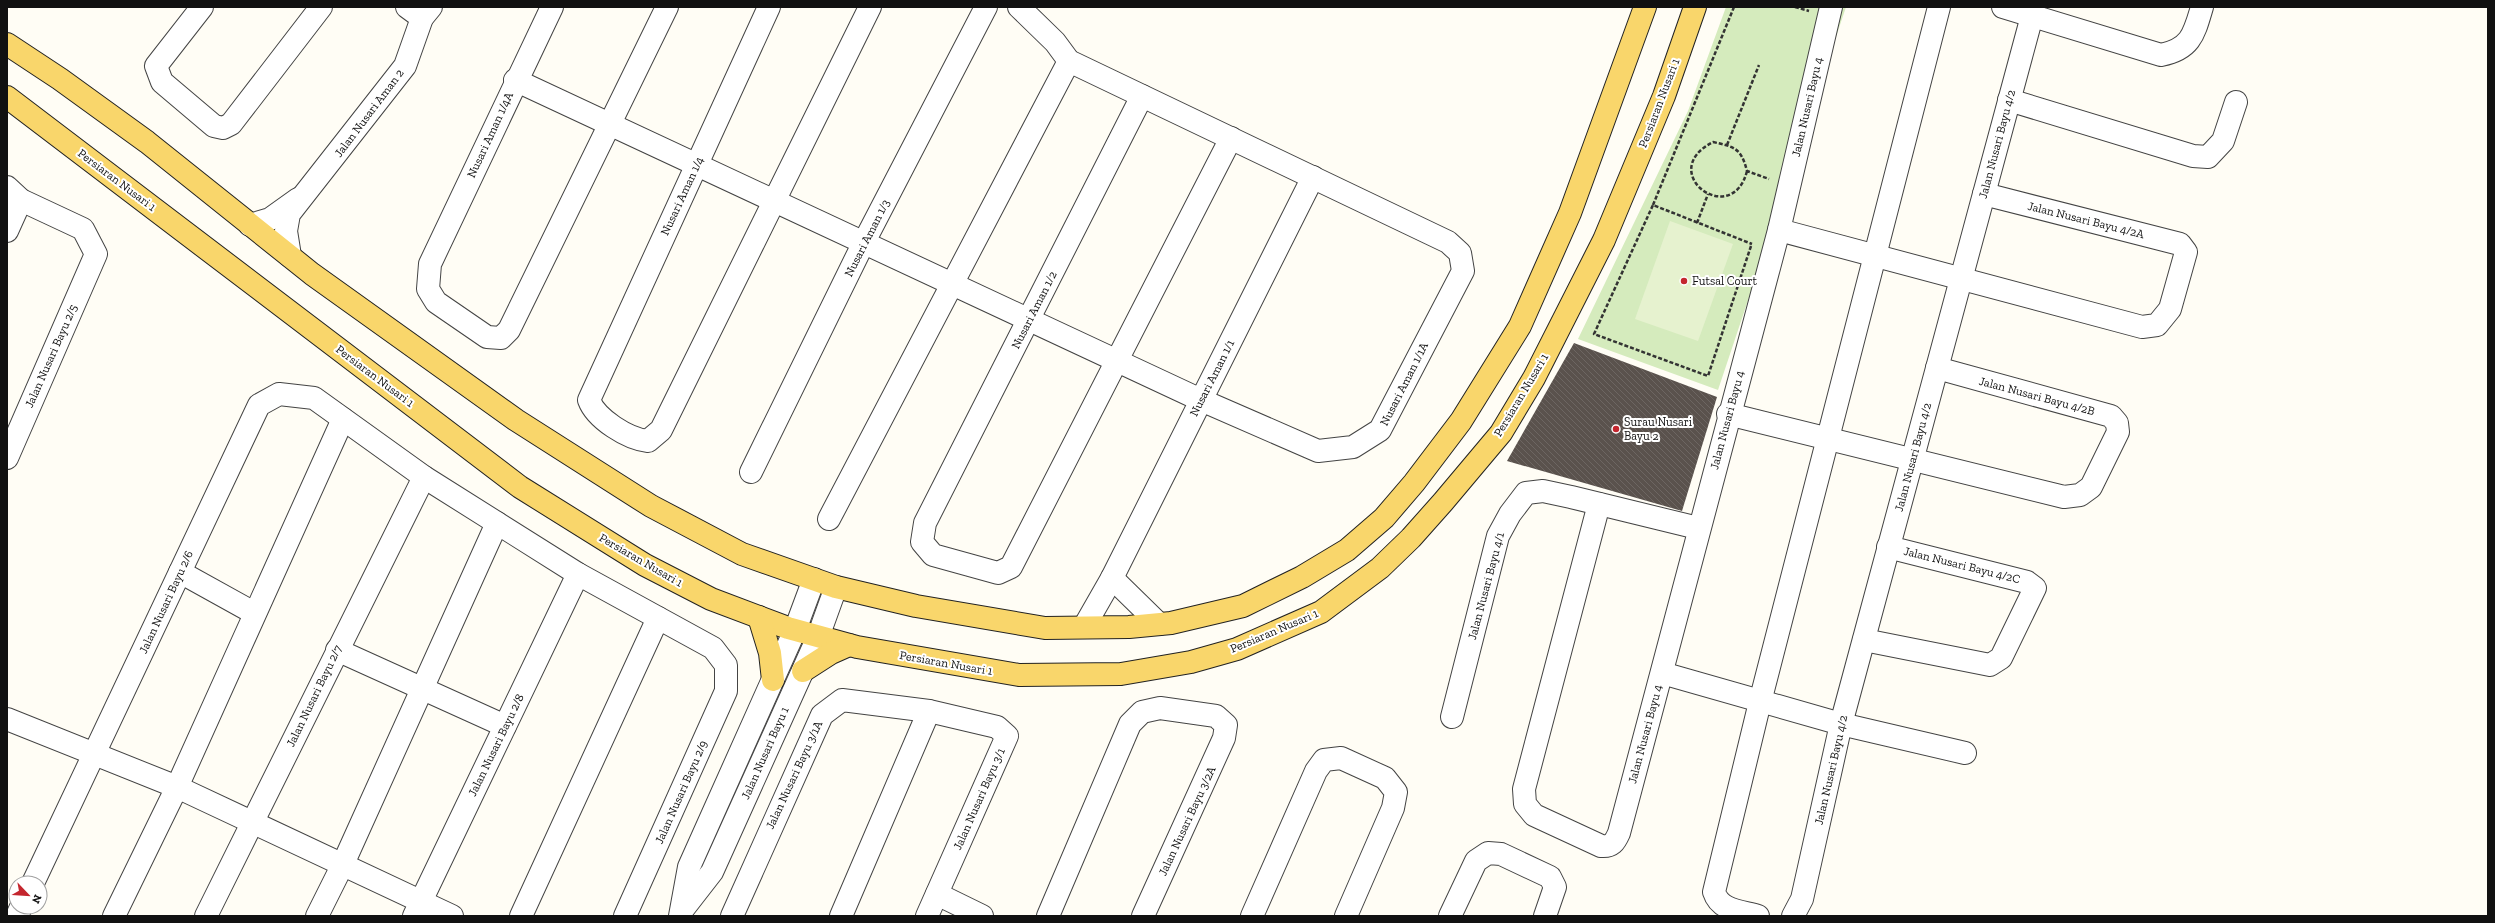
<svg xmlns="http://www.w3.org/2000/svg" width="2495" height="923" font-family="'Zilla Slab',serif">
<defs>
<pattern id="building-back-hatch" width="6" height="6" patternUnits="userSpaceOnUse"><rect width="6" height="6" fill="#5a524d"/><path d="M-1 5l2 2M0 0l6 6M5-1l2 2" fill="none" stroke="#6d6662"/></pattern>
</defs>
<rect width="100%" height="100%" fill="#fffdf5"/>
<polygon fill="#d5ebbd" points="1726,7 1846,7 1718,390 1578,339 1688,111"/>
<polygon fill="#e6f2cf" points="1670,221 1733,244 1698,341 1635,319"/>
<polygon fill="url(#building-back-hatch)" points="1574,343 1717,397 1682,511 1507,461"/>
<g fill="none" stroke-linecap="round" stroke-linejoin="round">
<g stroke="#444" stroke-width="24">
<g id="minor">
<polyline points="202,7 156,66 162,82 214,126 223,128 231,124 321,7"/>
<polyline points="407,7 422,18"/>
<polyline points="552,7 430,264 428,289 436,302 487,337 501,338 509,330 667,7"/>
<path d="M769 7 589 400C596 419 628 439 648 441L661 430 870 7"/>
<path d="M2003 7 2161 55C2191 49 2194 34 2202 7"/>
<polyline points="515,80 1201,400 1318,451 1353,447 1380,430 1463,271 1460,253 1448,242 1069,61 1055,42 1019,7"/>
<polyline points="1142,96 925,523 922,542 933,555 998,573 1011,567 1231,138"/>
<polyline points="2009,100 2193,156 2208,157 2223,141 2236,102"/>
<polyline points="7,187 21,200 83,229 96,254 7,458"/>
<polyline points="250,225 270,219 298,199"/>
<polyline points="1779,230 2142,327 2157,325 2170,309 2186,252 2180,244 1984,194"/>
<polyline points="7,231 21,200"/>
<polyline points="290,256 286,231 289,214 405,66 422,18 431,7"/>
<polyline points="1728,414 2064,497 2080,495 2091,487 2118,432 2117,423 2111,416 1937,368"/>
<polyline points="751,472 864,242 986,7"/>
<path d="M1599 504 1524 789 1525 804 1534 815 1601 846C1612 847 1615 842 1619 833L1779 230 1831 7"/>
<polyline points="829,519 1069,61"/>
<polyline points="180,572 254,613"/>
<polyline points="1112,578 1159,624"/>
<polyline points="1084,627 1112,578 1313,177"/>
<polyline points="1864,640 1990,665 2001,658 2035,588 2027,582 1888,547"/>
<polyline points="337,650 505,726"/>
<polyline points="1662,673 1841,724 1965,753"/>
<polyline points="1452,717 1498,536 1510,514 1526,493 1543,491 1571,497 1698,528"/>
<polyline points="7,719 177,787 452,916"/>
<polyline points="33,883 259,405 279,394 314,398 424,477 578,574 713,648 726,665 726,691 625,916"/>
<polyline points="937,894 982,916"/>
<polyline points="684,908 712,872 818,637 836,587"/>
<polyline points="17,916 21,907"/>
<polyline points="114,916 177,787 343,419"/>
<polyline points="206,916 424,477"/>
<polyline points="317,916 343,864 497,523"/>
<polyline points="414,916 578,574"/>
<polyline points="521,916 658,618"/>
<polyline points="680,916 689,867 795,630 814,579"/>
<polyline points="732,916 822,715 842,700 929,711 997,727 1007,736 927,916"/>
<polyline points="841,916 929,711"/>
<polyline points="1048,916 1130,724 1142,712 1160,708 1216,716 1226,725 1224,738 1143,916"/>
<polyline points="1252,916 1316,771 1324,760 1341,758 1385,778 1396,792 1393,808 1346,916"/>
<polyline points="1450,916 1476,861 1488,853 1501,854 1550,877 1555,887 1545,916"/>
<path d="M1758 916C1741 911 1720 911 1714 892L1760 702 1939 7"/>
<polyline points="1793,916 1802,899 1841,724 2032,16"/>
</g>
</g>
<g stroke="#222" stroke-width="24">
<g id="major">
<polyline points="7,44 60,79 147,142 312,274 516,420 651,506 742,554 836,587 916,606 1045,628 1129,627 1171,623 1243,606 1302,577 1347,550 1384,518 1414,483 1461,421 1520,326 1570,213 1645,7"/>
<polyline points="7,97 520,487 645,565 711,599 788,628 857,647 1019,675 1121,674 1191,662 1237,649 1321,612 1380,568 1411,538 1443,502 1501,433 1534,378 1604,240 1664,96 1695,7"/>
<polyline points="759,617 770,653 773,680"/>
<polyline points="803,671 831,653 849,645"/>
</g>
</g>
<g stroke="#333" stroke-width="2.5" stroke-dasharray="4 2" stroke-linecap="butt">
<polyline points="1795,7 1809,11"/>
<polyline points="1727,145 1759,65"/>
<path d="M1747 171C1732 230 1654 172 1713 142 1735 147 1741 148 1747 171L1769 179"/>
<polyline points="1653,205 1734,7"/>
<polyline points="1697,223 1708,194"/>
<polyline points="1751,246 1708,376 1594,334 1653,205 1752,244"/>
</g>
<use href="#minor" stroke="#fff" stroke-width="22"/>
<use href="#major" stroke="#f9d66b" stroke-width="22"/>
</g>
<g fill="#c4262e" stroke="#fff" stroke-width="1.5">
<circle cx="1684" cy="281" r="4"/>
<circle cx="1616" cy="429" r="4"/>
</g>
<g text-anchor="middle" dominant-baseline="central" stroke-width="4" stroke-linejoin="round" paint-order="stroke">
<g font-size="12" fill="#111" stroke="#fff">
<text transform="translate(1659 103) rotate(-69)">Persiaran Nusari 1</text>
<text transform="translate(1807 107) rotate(-77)">Jalan Nusari Bayu 4</text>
<text transform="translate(369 113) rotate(-53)">Jalan Nusari Aman 2</text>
<text transform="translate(490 135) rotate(-65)">Nusari Aman 1/4A</text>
<text transform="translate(1997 144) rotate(-75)">Jalan Nusari Bayu 4/2</text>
<text transform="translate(117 180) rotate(37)">Persiaran Nusari 1</text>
<text transform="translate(682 196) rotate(-65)">Nusari Aman 1/4</text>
<text transform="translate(2086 220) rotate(14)">Jalan Nusari Bayu 4/2A</text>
<text transform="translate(867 238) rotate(-63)">Nusari Aman 1/3</text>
<text transform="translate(1034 310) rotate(-63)">Nusari Aman 1/2</text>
<text transform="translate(51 356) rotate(-66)">Jalan Nusari Bayu 2/5</text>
<text transform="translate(375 376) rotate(37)">Persiaran Nusari 1</text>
<text transform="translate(1212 378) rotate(-63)">Nusari Aman 1/1</text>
<text transform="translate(1404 384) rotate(-63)">Nusari Aman 1/1A</text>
<text transform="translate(1521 395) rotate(-59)">Persiaran Nusari 1</text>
<text transform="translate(2037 396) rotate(15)">Jalan Nusari Bayu 4/2B</text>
<text transform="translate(1727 420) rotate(-75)">Jalan Nusari Bayu 4</text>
<text transform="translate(1913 457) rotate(-75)">Jalan Nusari Bayu 4/2</text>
<text transform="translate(641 560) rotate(30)">Persiaran Nusari 1</text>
<text transform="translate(1962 565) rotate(14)">Jalan Nusari Bayu 4/2C</text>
<text transform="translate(1486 586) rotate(-75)">Jalan Nusari Bayu 4/1</text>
<text transform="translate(166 602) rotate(-65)">Jalan Nusari Bayu 2/6</text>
<text transform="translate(1274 631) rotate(-23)">Persiaran Nusari 1</text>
<text transform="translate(946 663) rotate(10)">Persiaran Nusari 1</text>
<text transform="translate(314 696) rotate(-64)">Jalan Nusari Bayu 2/7</text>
<text transform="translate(1645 734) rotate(-75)">Jalan Nusari Bayu 4</text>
<text transform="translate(496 745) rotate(-64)">Jalan Nusari Bayu 2/8</text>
<text transform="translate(765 753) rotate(-66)">Jalan Nusari Bayu 1</text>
<text transform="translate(1831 770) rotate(-77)">Jalan Nusari Bayu 4/2</text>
<text transform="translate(794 775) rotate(-65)">Jalan Nusari Bayu 3/1A</text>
<text transform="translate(681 792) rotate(-66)">Jalan Nusari Bayu 2/9</text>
<text transform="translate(979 799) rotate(-66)">Jalan Nusari Bayu 3/1</text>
<text transform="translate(1187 821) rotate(-65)">Jalan Nusari Bayu 3/2A</text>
</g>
<g font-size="12" fill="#111" stroke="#fff" text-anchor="start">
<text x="1692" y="281">Futsal Court</text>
<text x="1624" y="422">Surau Nusari<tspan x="1624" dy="14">Bayu 2</tspan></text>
</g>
</g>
<rect width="2495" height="923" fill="none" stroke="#111111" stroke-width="16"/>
<g transform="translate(28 895) rotate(115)"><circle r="19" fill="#ffffff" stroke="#a0a0a0"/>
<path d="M0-3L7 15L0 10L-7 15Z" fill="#c4262e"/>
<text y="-6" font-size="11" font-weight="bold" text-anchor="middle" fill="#111111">N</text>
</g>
</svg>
